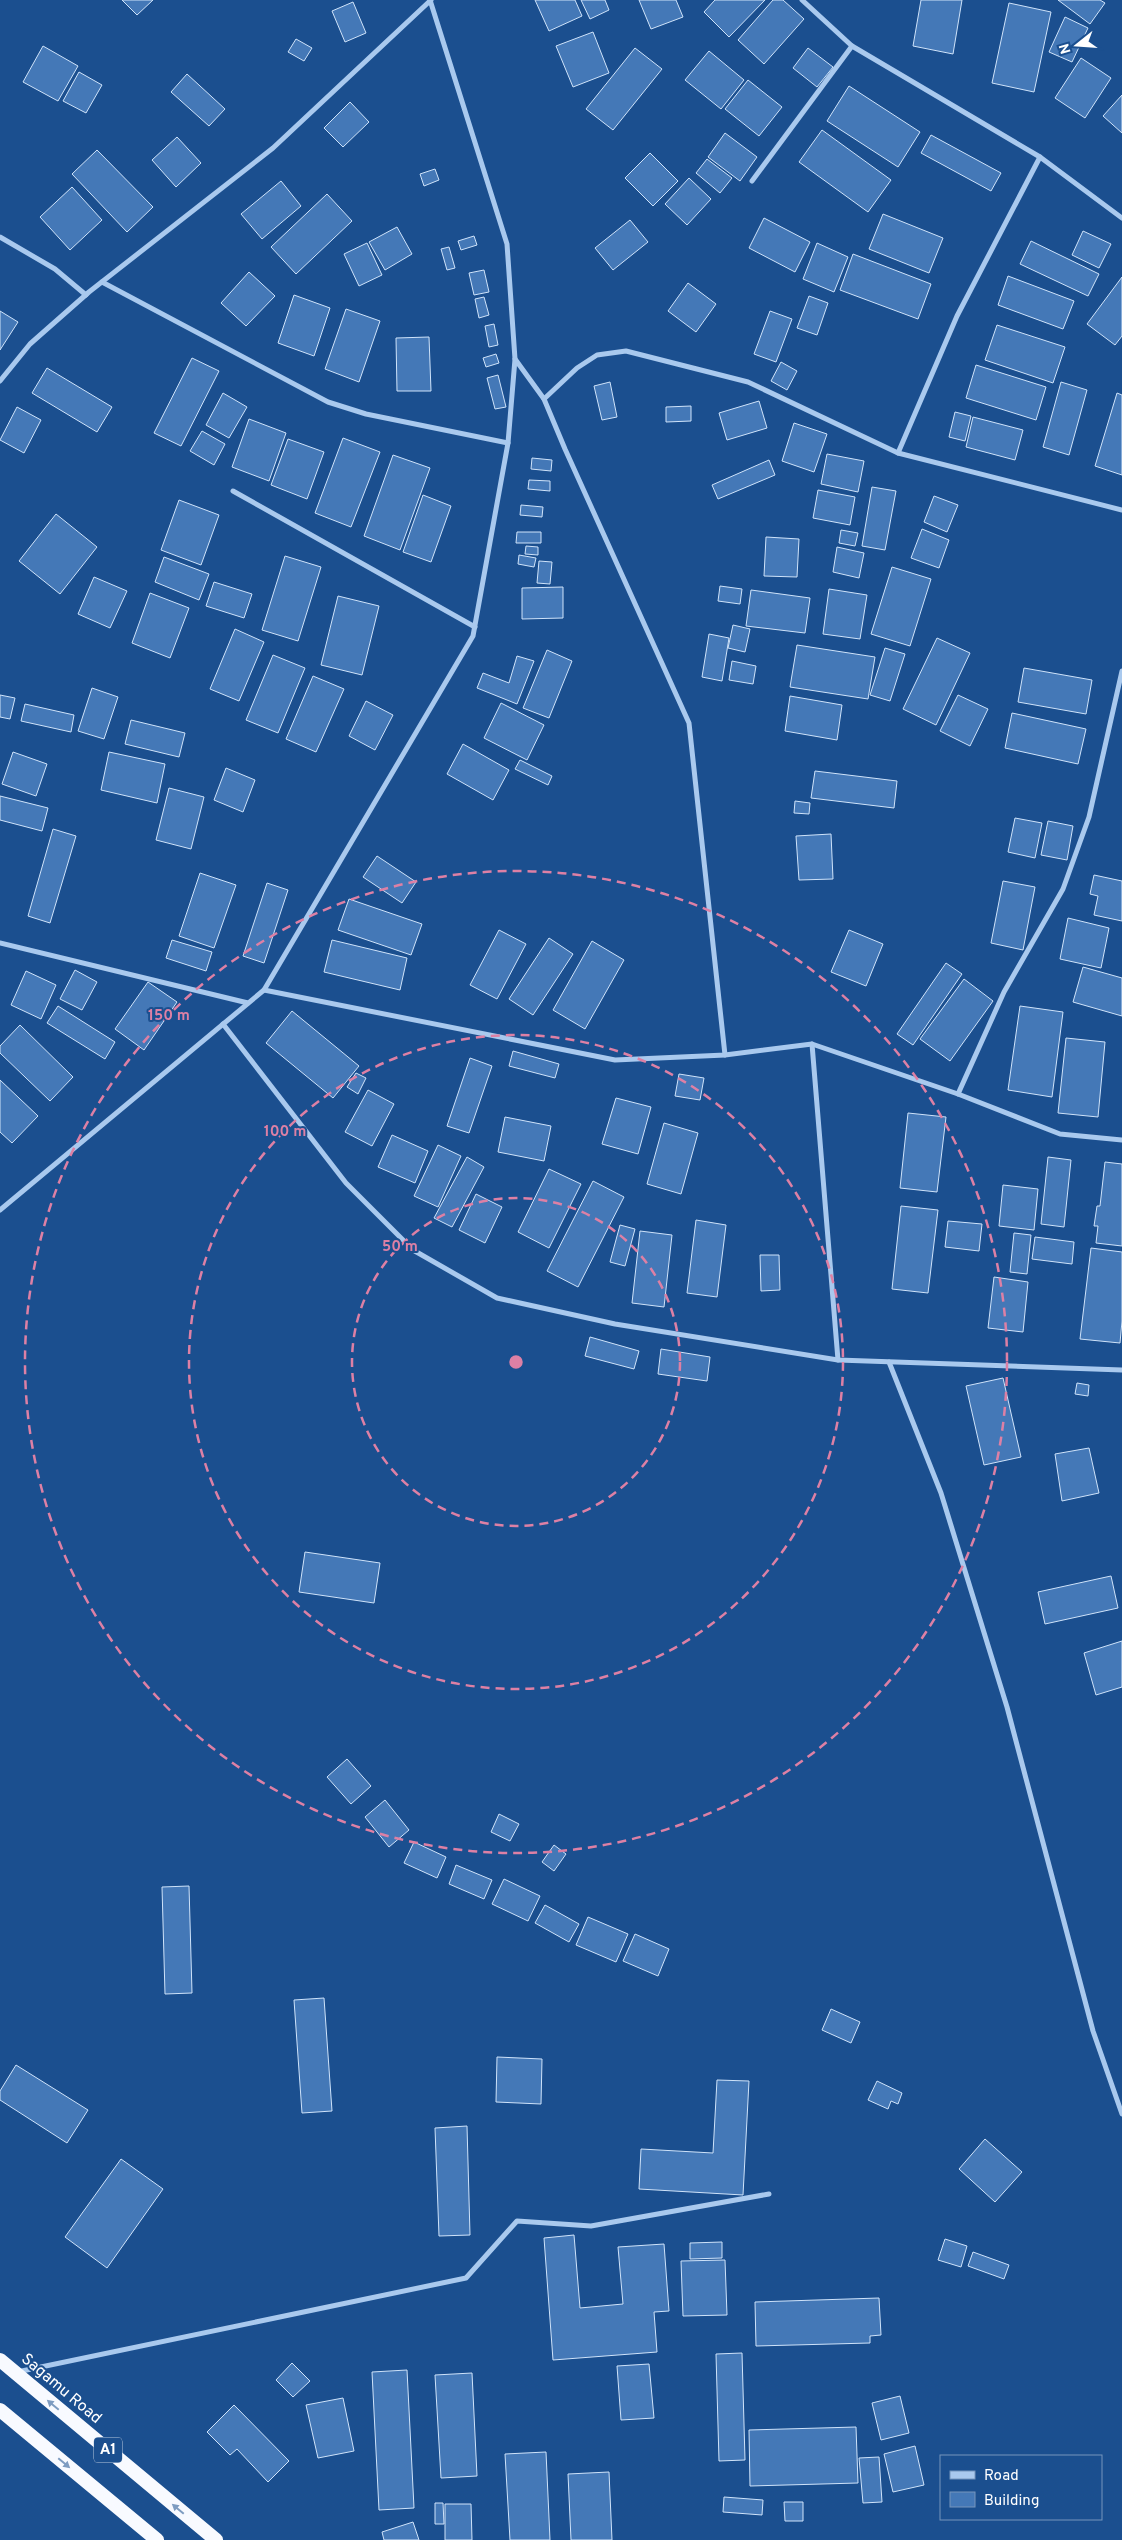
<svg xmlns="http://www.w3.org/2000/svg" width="1122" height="2540" font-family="Overpass,sans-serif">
<rect width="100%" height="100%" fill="#1b4f8f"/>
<g fill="#4478b7" stroke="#cfe3fa">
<polygon points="122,0 153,0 137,15"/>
<polygon points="535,0 575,0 582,16 549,31"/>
<polygon points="581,0 605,0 609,10 590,19"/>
<polygon points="639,0 676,0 683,17 651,29"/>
<polygon points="715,0 765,0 729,37 704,12"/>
<polygon points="773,0 783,0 804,19 764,64 738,40"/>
<polygon points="921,0 962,0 953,54 913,46"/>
<polygon points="1058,0 1100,0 1105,3 1090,24"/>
<polygon points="353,2 366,33 345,42 332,11"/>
<polygon points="1009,3 1051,12 1034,92 992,83"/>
<polygon points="1065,17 1088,28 1072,62 1049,52"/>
<polygon points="593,32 609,73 573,87 556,46"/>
<polygon points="296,39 312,48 304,61 288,52"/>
<polygon points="43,46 78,66 58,101 23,82"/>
<polygon points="635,48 662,69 613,130 586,109"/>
<polygon points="808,48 833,67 817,87 793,68"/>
<polygon points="709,51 744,80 721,109 685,80"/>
<polygon points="1081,58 1111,78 1085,118 1055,98"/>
<polygon points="79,72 102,85 86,113 63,101"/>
<polygon points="187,74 225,109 209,126 171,92"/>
<polygon points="748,80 782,107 759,136 725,109"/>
<polygon points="849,86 920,132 898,167 827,121"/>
<polygon points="1122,95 1122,133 1103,116"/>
<polygon points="350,102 369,122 343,147 324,128"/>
<polygon points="822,130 891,180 868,212 799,162"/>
<polygon points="725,133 757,157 740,181 708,157"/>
<polygon points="931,135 1001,173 991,191 921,153"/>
<polygon points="177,137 201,163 176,187 152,160"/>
<polygon points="97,150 153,207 127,232 72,174"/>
<polygon points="650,153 678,181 653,206 625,178"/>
<polygon points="707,159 732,178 720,193 696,173"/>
<polygon points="435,169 439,180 424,186 420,174"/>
<polygon points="689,178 711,199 687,225 665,204"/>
<polygon points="281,181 301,206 262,239 241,214"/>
<polygon points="72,187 102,220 70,250 40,217"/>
<polygon points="327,194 352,221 296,274 271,247"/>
<polygon points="883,214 943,238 929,273 869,249"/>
<polygon points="764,218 810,242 795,272 749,248"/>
<polygon points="630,220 648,242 613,270 595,248"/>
<polygon points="397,227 412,254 385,270 369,242"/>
<polygon points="1083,231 1111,244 1099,268 1072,255"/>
<polygon points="474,236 477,245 461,250 458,241"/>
<polygon points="1031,241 1099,274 1088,296 1020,264"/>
<polygon points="367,243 382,275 359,286 344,254"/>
<polygon points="817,243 848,257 834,292 803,279"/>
<polygon points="449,247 455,268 447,270 441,249"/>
<polygon points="853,254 931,284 918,319 840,290"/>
<polygon points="484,270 489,292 474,295 469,273"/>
<polygon points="249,272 275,296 246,326 221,303"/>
<polygon points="1008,276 1074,301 1063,329 998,305"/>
<polygon points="1122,277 1122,336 1115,345 1087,324"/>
<polygon points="688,283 716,304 696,332 668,311"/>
<polygon points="294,295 330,308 314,356 278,343"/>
<polygon points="809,296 828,303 817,335 797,328"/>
<polygon points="484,297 489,315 479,318 475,299"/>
<polygon points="346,309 380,321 359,382 325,369"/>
<polygon points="0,311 18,322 0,350"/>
<polygon points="770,311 792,319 776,362 754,354"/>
<polygon points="494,324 498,345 489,347 485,326"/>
<polygon points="997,325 1065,347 1053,383 985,360"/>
<polygon points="429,337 431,391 397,391 396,338"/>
<polygon points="496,354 499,363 486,367 483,358"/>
<polygon points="192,358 219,371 181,446 154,433"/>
<polygon points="781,362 797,371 787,390 771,381"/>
<polygon points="976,365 1046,387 1036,420 966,398"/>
<polygon points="47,368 112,407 97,432 32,393"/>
<polygon points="498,375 506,407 495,409 487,378"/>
<polygon points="610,382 617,417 602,420 594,386"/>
<polygon points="1061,382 1087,390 1069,455 1043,447"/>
<polygon points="223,393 247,407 229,438 206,425"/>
<polygon points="1117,393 1122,395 1122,475 1095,466"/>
<polygon points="759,401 767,428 727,440 719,413"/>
<polygon points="691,406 691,421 666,422 666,407"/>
<polygon points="17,407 41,420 24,453 0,440"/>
<polygon points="955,412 971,416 965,441 949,437"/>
<polygon points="973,417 1023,430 1015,460 966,447"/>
<polygon points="249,419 286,433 269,481 232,467"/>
<polygon points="794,423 827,434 814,472 782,461"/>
<polygon points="202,431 225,444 214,465 190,451"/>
<polygon points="343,438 380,452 351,527 315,513"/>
<polygon points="288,439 324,452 307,499 271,485"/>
<polygon points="827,454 864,461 858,492 821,484"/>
<polygon points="393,455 430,468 400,550 364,536"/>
<polygon points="532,458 552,460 551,471 531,469"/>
<polygon points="769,460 775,475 718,499 712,485"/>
<polygon points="529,480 550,481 550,491 528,489"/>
<polygon points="872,487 896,491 885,550 862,546"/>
<polygon points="818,490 855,497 850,525 813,518"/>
<polygon points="423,495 451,506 431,562 403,552"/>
<polygon points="934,496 958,505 947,532 924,522"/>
<polygon points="179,500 219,515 201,565 161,550"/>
<polygon points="521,505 543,507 542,517 520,515"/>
<polygon points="56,514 97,547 60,594 19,561"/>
<polygon points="922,529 949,540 939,568 911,558"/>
<polygon points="841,530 858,533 855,546 839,543"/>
<polygon points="517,532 541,532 541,543 516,543"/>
<polygon points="766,537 799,539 797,577 764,576"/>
<polygon points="526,546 538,547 538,555 525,554"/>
<polygon points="837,547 864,553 859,578 833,572"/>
<polygon points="519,555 536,558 534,567 518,564"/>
<polygon points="285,556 321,567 298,641 262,630"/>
<polygon points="164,557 209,574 199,600 155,582"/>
<polygon points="539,561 552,562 550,584 537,583"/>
<polygon points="892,567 931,579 910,646 871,634"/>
<polygon points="94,577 127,591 110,628 78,614"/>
<polygon points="214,582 252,594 244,618 206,606"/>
<polygon points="720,586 742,589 740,604 718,601"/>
<polygon points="563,587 563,618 522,619 522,588"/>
<polygon points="829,589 867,595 860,639 823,634"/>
<polygon points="751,590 810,598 805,633 746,626"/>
<polygon points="150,593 189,608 170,658 132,643"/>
<polygon points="338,596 379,606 362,675 321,665"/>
<polygon points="733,625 750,629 745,652 728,648"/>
<polygon points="235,629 264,642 239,701 210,689"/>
<polygon points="709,634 729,638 722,681 702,677"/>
<polygon points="937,638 970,653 936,725 903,709"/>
<polygon points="797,645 875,657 868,699 790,687"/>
<polygon points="885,648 905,654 890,701 870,695"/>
<polygon points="547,650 572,661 549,718 523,708"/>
<polygon points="273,655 305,668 278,733 246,720"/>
<polygon points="517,656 534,661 517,704 477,688 483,673 509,683"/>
<polygon points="732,661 756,666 753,684 729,680"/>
<polygon points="1024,668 1092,680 1086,714 1018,702"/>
<polygon points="313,676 344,689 316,752 286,739"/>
<polygon points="92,688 118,697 104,739 78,731"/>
<polygon points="0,695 15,698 10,719 0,717"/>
<polygon points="958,695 988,709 970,746 940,731"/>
<polygon points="790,696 842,705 837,740 785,731"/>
<polygon points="366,701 393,715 375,750 349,736"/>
<polygon points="501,703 544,725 527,760 484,738"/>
<polygon points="25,704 74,715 71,732 21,721"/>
<polygon points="1012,713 1086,729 1078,764 1005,748"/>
<polygon points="131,720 185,733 179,757 125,744"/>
<polygon points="463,744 509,770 493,800 447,774"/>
<polygon points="13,752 47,764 36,796 2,784"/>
<polygon points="109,752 165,764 157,803 101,790"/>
<polygon points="520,760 552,776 548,785 515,769"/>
<polygon points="226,768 255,780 243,812 214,800"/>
<polygon points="815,771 897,781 894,808 811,798"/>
<polygon points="169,788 204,797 191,849 156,840"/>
<polygon points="0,796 48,808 42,831 0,820"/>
<polygon points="795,801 810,803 809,814 794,813"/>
<polygon points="1015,818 1042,823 1035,858 1008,852"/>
<polygon points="1048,821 1073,826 1067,860 1041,855"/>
<polygon points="53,829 76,836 50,923 28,916"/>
<polygon points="831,834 833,879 799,880 796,836"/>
<polygon points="377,856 416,882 402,903 363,877"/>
<polygon points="200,873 236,885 214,948 179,936"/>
<polygon points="1094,875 1122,881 1122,921 1094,915 1098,896 1090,894"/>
<polygon points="1003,881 1035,887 1023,950 991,943"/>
<polygon points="267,883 288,890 264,963 243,956"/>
<polygon points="349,899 422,924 411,955 338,930"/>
<polygon points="1068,918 1109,928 1101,968 1060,959"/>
<polygon points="499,930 526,944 497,999 470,985"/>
<polygon points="849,930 883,944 866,986 831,972"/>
<polygon points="549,938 573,954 533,1015 509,999"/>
<polygon points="172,940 212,952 206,971 166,958"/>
<polygon points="332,940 407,958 400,990 324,972"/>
<polygon points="592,941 624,960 585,1029 553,1010"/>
<polygon points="946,963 962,974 913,1045 897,1034"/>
<polygon points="1083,967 1122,978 1122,1016 1073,1002"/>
<polygon points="75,970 97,982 82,1010 60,999"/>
<polygon points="26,971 56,985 41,1019 11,1005"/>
<polygon points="964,979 993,1001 950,1061 920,1039"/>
<polygon points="148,982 177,1002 144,1050 115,1029"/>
<polygon points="58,1006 115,1042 105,1059 47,1023"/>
<polygon points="1020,1006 1063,1012 1052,1097 1008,1090"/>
<polygon points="292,1011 359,1066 333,1098 266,1043"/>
<polygon points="20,1025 73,1077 50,1101 0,1053 0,1046"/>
<polygon points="1066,1038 1105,1042 1098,1117 1058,1113"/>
<polygon points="513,1051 559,1064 555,1078 509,1066"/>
<polygon points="470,1058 492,1066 469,1133 447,1126"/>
<polygon points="356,1073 366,1078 358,1094 347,1087"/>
<polygon points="679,1074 704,1078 700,1100 675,1096"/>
<polygon points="0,1080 38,1116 12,1143 0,1132"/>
<polygon points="368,1090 394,1104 372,1146 345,1132"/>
<polygon points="616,1098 651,1107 638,1154 602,1144"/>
<polygon points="908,1113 946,1117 937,1192 900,1188"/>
<polygon points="505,1117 551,1126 544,1161 498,1152"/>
<polygon points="664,1123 698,1133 681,1194 647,1184"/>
<polygon points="392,1135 428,1151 415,1183 378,1167"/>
<polygon points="438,1145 461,1156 438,1207 414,1196"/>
<polygon points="467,1157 484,1167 452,1227 434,1218"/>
<polygon points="1048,1157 1071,1160 1064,1227 1041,1224"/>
<polygon points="1105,1162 1122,1164 1122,1246 1096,1243 1098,1226 1094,1226 1097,1206 1100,1206"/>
<polygon points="549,1169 581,1184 549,1248 518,1232"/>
<polygon points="593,1181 624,1197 578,1287 547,1271"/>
<polygon points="1003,1185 1038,1189 1034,1230 999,1226"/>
<polygon points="476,1194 502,1207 485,1243 459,1230"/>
<polygon points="901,1206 938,1210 928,1293 892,1289"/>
<polygon points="696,1220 726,1225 717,1297 687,1293"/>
<polygon points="948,1221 982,1224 979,1251 945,1247"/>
<polygon points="620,1225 635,1229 625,1266 610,1262"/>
<polygon points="640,1231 672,1235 664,1307 632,1303"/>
<polygon points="1014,1233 1031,1235 1027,1274 1010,1272"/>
<polygon points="1035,1237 1074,1242 1072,1264 1032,1259"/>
<polygon points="1091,1248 1122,1252 1122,1321 1120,1343 1080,1339"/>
<polygon points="760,1255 779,1255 780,1290 761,1291"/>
<polygon points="994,1277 1028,1282 1023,1332 988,1328"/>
<polygon points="590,1337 639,1351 634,1369 585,1356"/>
<polygon points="661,1349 710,1357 707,1381 658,1374"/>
<polygon points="1003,1378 1021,1457 984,1465 966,1386"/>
<polygon points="1077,1383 1089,1385 1088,1396 1075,1394"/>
<polygon points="1089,1448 1099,1493 1062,1501 1055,1454"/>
<polygon points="305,1552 380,1563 374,1603 299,1592"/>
<polygon points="1111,1576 1118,1608 1045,1624 1038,1592"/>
<polygon points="1122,1641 1122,1687 1096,1695 1084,1653"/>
<polygon points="347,1759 371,1786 351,1804 327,1777"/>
<polygon points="385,1800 409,1830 389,1847 365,1817"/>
<polygon points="499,1814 519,1824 510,1841 491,1832"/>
<polygon points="414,1842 446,1857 437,1878 404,1863"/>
<polygon points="554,1845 566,1854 554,1871 542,1862"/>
<polygon points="456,1865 492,1880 484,1899 449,1884"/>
<polygon points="504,1879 540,1896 528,1921 492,1904"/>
<polygon points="189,1886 192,1993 165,1994 162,1887"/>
<polygon points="545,1905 579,1924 569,1942 535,1923"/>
<polygon points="588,1917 628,1934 616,1962 576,1945"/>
<polygon points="635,1934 669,1949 658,1976 623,1961"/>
<polygon points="324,1998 332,2111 302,2113 294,2000"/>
<polygon points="831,2009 860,2022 851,2043 822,2030"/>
<polygon points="497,2057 542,2059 541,2104 496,2102"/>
<polygon points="16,2065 88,2110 67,2143 0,2100 0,2091"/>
<polygon points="717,2080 749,2081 743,2195 639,2189 641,2149 713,2153"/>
<polygon points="877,2081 902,2093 898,2104 891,2101 888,2109 868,2100"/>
<polygon points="467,2126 470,2235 439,2236 435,2128"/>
<polygon points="985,2139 1022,2172 995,2202 959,2169"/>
<polygon points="121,2159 163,2189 107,2268 65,2237"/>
<polygon points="574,2235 580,2308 623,2304 618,2247 664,2244 669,2311 654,2312 657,2352 553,2360 544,2238"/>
<polygon points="945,2239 967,2246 961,2267 938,2260"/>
<polygon points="722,2242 722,2258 690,2259 690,2243"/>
<polygon points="973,2252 1009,2265 1004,2279 968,2266"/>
<polygon points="725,2260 727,2315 683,2316 681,2261"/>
<polygon points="879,2298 881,2335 870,2336 870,2343 756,2346 755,2302"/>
<polygon points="742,2353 745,2460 719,2461 716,2354"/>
<polygon points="292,2363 310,2381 293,2397 276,2380"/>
<polygon points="649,2364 654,2418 621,2420 617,2366"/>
<polygon points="407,2370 414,2508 379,2510 372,2372"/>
<polygon points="472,2373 477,2476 441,2478 435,2375"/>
<polygon points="900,2396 909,2433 881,2440 872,2403"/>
<polygon points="343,2398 354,2451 318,2458 306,2405"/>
<polygon points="234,2405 289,2461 268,2482 237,2449 230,2455 207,2432"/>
<polygon points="856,2427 858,2483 750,2486 749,2430"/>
<polygon points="915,2446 924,2485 893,2492 884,2454"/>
<polygon points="546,2452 550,2540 510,2540 505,2454"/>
<polygon points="879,2457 882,2502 863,2503 859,2458"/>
<polygon points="609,2472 612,2540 571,2540 568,2474"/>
<polygon points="724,2497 763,2500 762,2515 723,2512"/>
<polygon points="784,2502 803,2502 803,2521 785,2521"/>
<polygon points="435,2503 443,2503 444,2524 435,2524"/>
<polygon points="445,2504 471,2504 472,2540 445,2540"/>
<polygon points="413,2522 419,2540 384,2540 382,2532"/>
</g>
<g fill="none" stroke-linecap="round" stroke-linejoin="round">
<g stroke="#a9c9ee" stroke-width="5">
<polyline points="802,0 852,46 1040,157 1122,218"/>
<polyline points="752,181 852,46"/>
<polyline points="0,237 55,269 86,295"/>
<polyline points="102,282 328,402 366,414 508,443"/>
<polyline points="515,359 544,399 565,449 689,723 725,1055"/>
<polyline points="0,381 30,344 89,292 273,148 431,0"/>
<polyline points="544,399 577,368 597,355 626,351 748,382 898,453 1122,510"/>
<polyline points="898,453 957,316 1040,157"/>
<polyline points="233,491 475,627"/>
<polyline points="0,943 248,1003"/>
<polyline points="264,990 615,1060 725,1055 812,1044 958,1094 1060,1134 1122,1140"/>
<polyline points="223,1024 346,1183 413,1250 497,1298 615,1324 838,1360 1122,1370"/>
<polyline points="812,1044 838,1360"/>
<polyline points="958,1094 1004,992 1063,889 1089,817 1122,671"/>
<polyline points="0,1210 264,990 473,636 508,443 515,359 507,244 430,0"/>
<polyline points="889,1362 941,1493 1007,1707 1093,2031 1122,2114"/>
<polyline points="17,2372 466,2278 517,2221 591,2226 769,2194"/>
</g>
<g stroke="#f8faff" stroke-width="14">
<polyline points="0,2360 216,2540"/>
<polyline points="0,2410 157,2540"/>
</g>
</g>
<defs><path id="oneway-solid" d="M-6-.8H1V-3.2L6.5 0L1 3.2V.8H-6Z" transform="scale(1.25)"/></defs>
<g fill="#7e9cc1">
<use href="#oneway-solid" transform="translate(53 2405) rotate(-140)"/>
<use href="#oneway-solid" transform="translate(64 2463) rotate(40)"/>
<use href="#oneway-solid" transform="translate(178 2509) rotate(-140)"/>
</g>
<g fill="none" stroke="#dd80a5" stroke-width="2.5" stroke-dasharray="9 6">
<circle cx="516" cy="1362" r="164"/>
<circle cx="516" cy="1362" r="327"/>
<circle cx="516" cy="1362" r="491"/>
</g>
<g text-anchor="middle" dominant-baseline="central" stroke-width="4" stroke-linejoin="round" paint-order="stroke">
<rect fill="#1b4f8f" stroke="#bbcadd" stroke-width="1" x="94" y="2437.5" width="28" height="25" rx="4"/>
<g font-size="15" font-weight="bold" fill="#fff">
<text x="108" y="2450">A1</text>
</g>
<g font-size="16" fill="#fff" stroke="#1b4f8f">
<text transform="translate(61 2389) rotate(40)">Sagamu Road</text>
</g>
</g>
<circle cx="516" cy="1362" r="8" fill="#dd80a5" stroke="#1b4f8f" stroke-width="2.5"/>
<g font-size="15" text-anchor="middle" font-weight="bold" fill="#dd80a5" stroke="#1b4f8f" stroke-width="4" stroke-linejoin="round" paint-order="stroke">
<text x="169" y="1020">150 m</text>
<text x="285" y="1136">100 m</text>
<text x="400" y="1251">50 m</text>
</g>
<rect x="940" y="2455" width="162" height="65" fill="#1b4f8f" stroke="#7695bc"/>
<rect x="950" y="2471" width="25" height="8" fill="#a9c9ee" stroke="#7695bc"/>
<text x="984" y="2480" font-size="15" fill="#ffffff">Road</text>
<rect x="950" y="2492" width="25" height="15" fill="#4478b7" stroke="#7695bc"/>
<text x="984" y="2505" font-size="15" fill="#ffffff">Building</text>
<g transform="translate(1077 45) rotate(253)" stroke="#1b4f8f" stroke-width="4" paint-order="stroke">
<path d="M0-4L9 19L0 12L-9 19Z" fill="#ffffff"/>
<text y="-8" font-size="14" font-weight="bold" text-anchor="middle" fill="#ffffff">N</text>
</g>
</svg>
